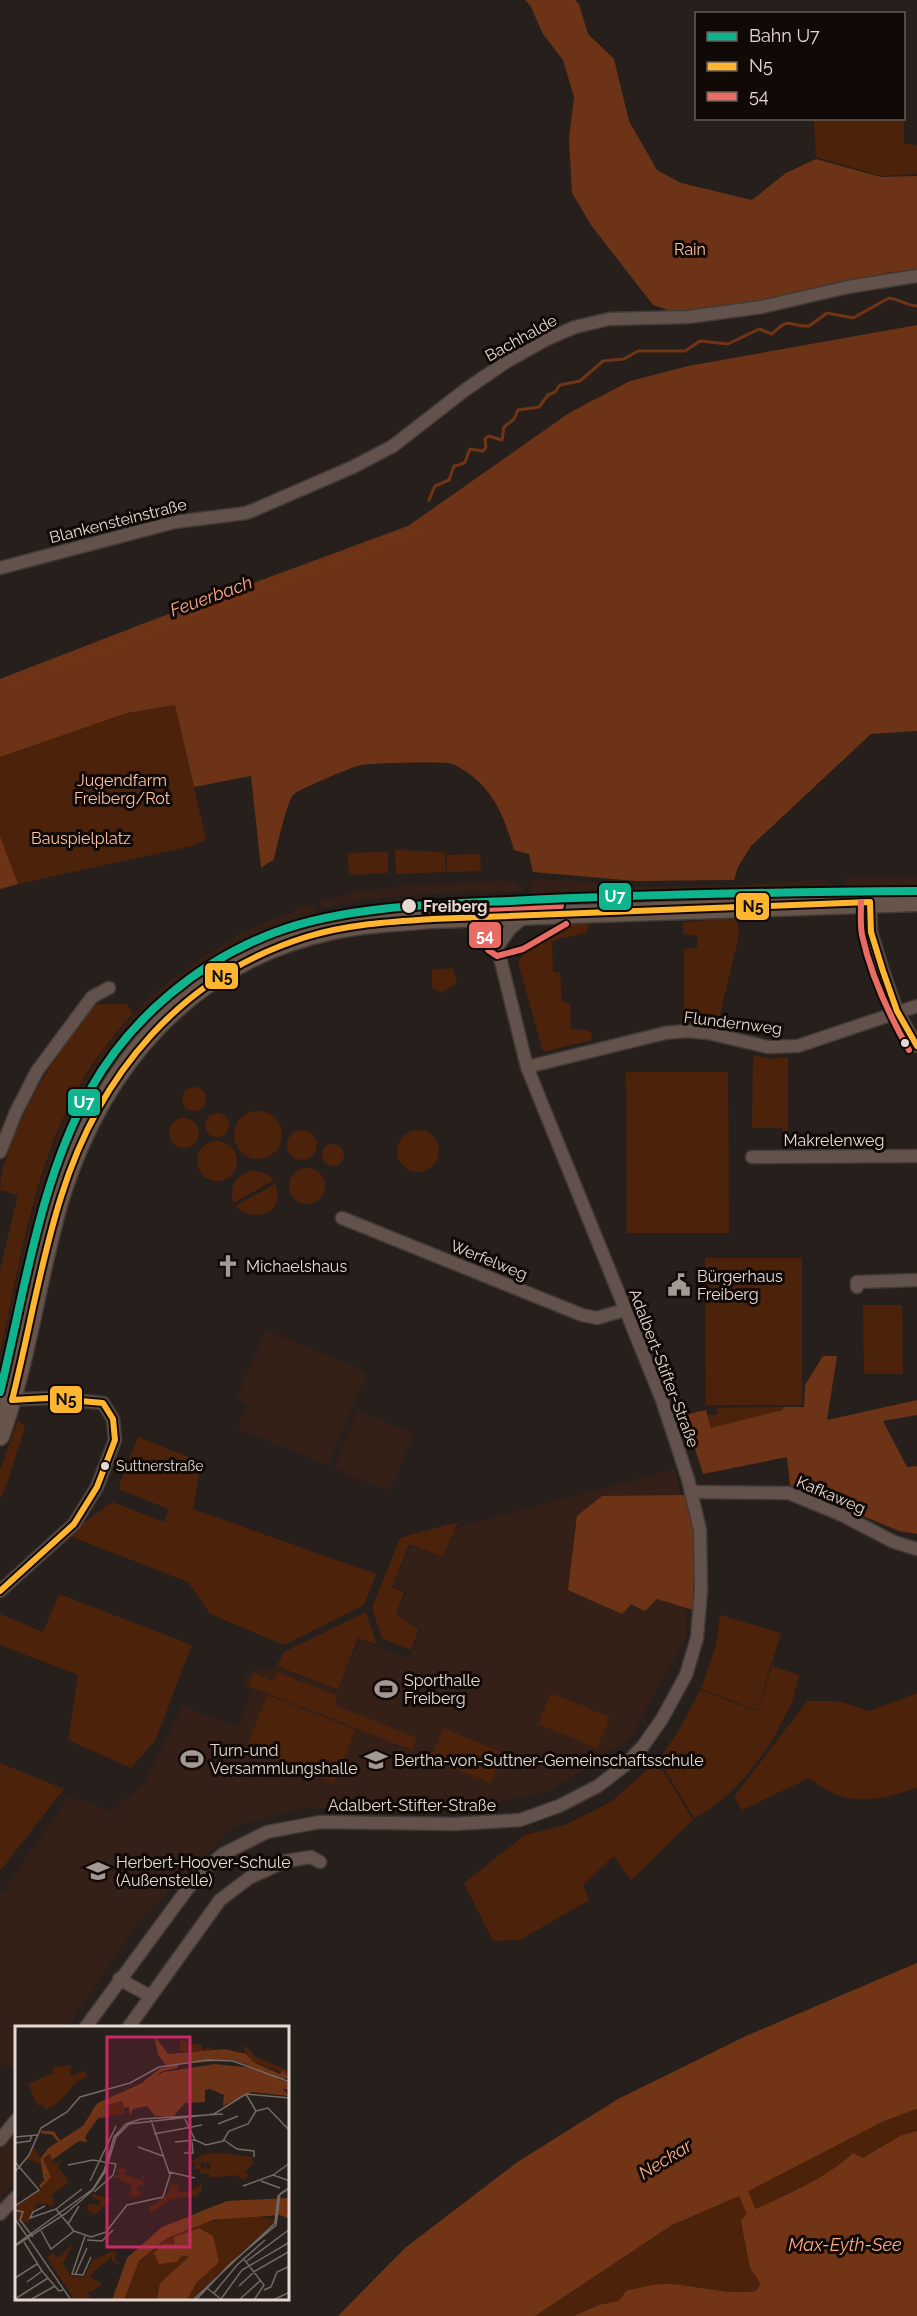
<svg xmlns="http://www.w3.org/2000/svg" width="917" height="2316" font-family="Raleway,sans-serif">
<rect width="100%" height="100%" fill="#271f1b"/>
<g fill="#352017">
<polygon points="845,878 917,878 917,894 849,897 848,894 838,894 845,883"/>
<polygon points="827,879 827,884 834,884 830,892 830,898 629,905 611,902 538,900 498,902 496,896 530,895 532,880 575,881 639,887 743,885"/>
<polygon points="514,880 514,885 523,885 523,891 409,895 362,900 321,909 320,901 358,891 403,886"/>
<polygon points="489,897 489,907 433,910 232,959 183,990 164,1006 118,1058 86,1111 76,1134 31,1277 10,1369 0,1367 0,1356 22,1253 42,1179 60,1129 83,1082 104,1048 152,994 207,954 241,933 305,906 313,906 317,916 348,909 348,912"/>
<polygon points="265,1330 367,1372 328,1465 237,1428 247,1404 236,1400"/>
<polygon points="358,1410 414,1434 389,1491 334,1468"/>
<polygon points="675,1469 689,1531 686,1637 630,1739 550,1791 469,1808 302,1808 233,1827 137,1924 66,2028 16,2028 16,2070 0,2063 0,1894 10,1889 6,1887 69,1796 112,1811 145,1782 182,1706 237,1727 252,1690 243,1686 248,1672 276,1667 338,1691 359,1640 409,1659 421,1628 397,1615 406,1592 393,1586 410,1545 444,1558 457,1527"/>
<polygon points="16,2133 16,2180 0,2200 0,2152"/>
</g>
<g fill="#4d220b">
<polygon points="904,65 904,144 917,145 917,174 881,176 816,157 814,119 904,118"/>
<polygon points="175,705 206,840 192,846 18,884 0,836 0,757 127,713"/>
<polygon points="395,850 445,852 446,872 396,874"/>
<polygon points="388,852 388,873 349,875 348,853"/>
<polygon points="480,854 481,871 447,872 447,855"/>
<polygon points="736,917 739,931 738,940 720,1014 738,1020 737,1024 733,1024 732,1030 704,1025 680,1024 684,1003 684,949 697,948 698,936 683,934 683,923"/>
<path d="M575 922 589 924 587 932C575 937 563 936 552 942L553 972 560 973 562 1002 570 1003 571 1029 585 1030 591 1033 592 1040 543 1052 518 962 528 946 563 926Z"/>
<polygon points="453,968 457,982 442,993 432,988 432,970"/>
<path d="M95 1004H126L133 1013C114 1035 95 1057 81 1083 34 1165 20 1262 0 1353V1270L18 1195 0 1190C0 1172 6 1159 12 1142 33 1089 60 1049 95 1004Z"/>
<polygon points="753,1055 772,1059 788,1057 788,1149 782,1149 782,1128 752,1128"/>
<polygon points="626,1072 728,1072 729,1233 627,1233"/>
<circle cx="194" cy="1099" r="12"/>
<circle cx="258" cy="1135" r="24"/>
<circle cx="217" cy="1125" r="12"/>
<circle cx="184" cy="1133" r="15"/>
<circle cx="418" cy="1151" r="21"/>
<circle cx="302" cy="1145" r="15"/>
<circle cx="217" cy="1161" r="20"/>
<circle cx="333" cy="1155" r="11"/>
<circle cx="307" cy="1186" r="18"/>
<path d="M250 1171C261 1171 267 1173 274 1180L234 1203C228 1187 236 1176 250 1171Z"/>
<path d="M275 1184C287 1211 255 1225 235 1206Z"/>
<polygon points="705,1258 802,1258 802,1405 706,1405"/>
<polygon points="863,1305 902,1305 903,1374 864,1374"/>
<polygon points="783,1407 783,1410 711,1429 708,1415 717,1415 717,1408"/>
<polygon points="18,1420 25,1427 6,1487 0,1498 0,1470"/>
<polygon points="138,1437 201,1462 193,1509 376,1574 364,1605 284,1645 210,1614 188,1582 67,1535 112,1502 164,1522 169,1509 118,1489"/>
<polygon points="458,1522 443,1557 409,1544 392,1587 404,1592 396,1615 419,1629 411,1650 382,1638 372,1608 400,1538"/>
<polygon points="59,1594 192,1645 155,1741 131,1768 68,1740 78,1675 0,1645 0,1614 43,1632"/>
<polygon points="366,1612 377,1645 358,1638 338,1690 277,1666 284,1652"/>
<polygon points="720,1615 781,1633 757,1710 701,1689 716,1645"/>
<polygon points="772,1666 799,1675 792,1703 770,1744 748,1774 730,1793 695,1819 659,1760 679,1730 700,1690 757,1711"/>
<polygon points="277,1672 337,1696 334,1705 417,1738 412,1750 249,1686 254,1673 273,1681"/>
<polygon points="551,1693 610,1717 597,1748 538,1724"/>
<path d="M917 1693V1788C876 1801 845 1808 809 1778L742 1810 734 1797 807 1701H837L870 1711Z"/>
<polygon points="267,1695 355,1730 334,1783 246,1748"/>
<polygon points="443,1728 504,1753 491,1783 430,1759"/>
<polygon points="657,1761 693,1820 631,1880 614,1856 583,1885 589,1900 520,1940 493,1941 464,1883 525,1835 565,1825 612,1801"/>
<polygon points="0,1763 64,1789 0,1871"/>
<polygon points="917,2109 917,2316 535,2316 672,2225 737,2197 884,2121"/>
</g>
<g fill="#6c3316">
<polygon points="525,0 575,0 579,4 588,34 614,59 629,121 657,170 681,183 752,200 786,173 816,159 881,177 917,176 917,270 891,272 755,302 680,314 653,305 591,225 572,193 569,138 574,97 563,60 543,34 530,5"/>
<path d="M917 325V731L871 734 751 846 738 867 734 880 636 881 533 872 529 854 514 850C503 812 491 783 453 764 445 761 373 763 361 765 354 766 300 789 294 794 287 800 277 847 274 859L261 868 251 776 194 787 175 705 127 713 0 757V679L150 621 408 526 569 413 630 381 688 366Z"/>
<polygon points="0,836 18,884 0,889"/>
<polygon points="823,1356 837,1356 827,1420 917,1400 917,1415 883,1421 907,1467 917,1466 917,1534 899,1531 790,1485 787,1457 703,1474 684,1415 706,1410 711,1428 783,1410 783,1407 804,1407 805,1385"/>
<polygon points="687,1495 695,1531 693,1610 657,1599 645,1611 631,1604 622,1614 568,1590 577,1516 602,1496"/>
</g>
<g fill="#713516">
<polygon points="917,1963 917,2109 884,2121 737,2197 672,2225 535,2316 338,2316 405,2248 519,2161 618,2099 746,2036"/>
<path d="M917 2131V2316H574L599 2305 619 2301 626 2291C639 2288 653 2284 667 2284 697 2285 726 2296 756 2291L761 2284 750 2268 741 2221 747 2213 746 2211 754 2207 756 2209C790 2193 825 2179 853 2153L863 2158 900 2136Z"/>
</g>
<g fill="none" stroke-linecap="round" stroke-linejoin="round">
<g stroke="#713516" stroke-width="3">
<path d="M429 500 435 486 449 480 454 466C471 462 463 462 470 449L483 451 486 447 485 439 489 436 502 440 504 427 514 419 518 410 539 407 548 395 555 392 560 385 580 381 603 361 624 359 638 351H685L700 341 728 344 759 329 772 334C791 315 788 327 809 326L827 313 853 318 889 298C899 299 907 306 917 306"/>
<polyline points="0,689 215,607 384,546 419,531 426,521"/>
</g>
<polyline stroke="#713516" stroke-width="10" points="744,2194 750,2209"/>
<g stroke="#413a36" stroke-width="15">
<g id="minor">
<polyline points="0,568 175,522 246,513 256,509 353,467 393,446 465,390 506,362 547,339 575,327 609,319 688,317 762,307 848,287 917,276"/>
<polyline points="870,902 871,932 883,971 897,1011 917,1046"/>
<polyline points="497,947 510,929 525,916"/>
<polyline points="527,1067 665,1033 686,1031 708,1033 768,1047 798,1046 917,1006"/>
<polyline points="0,1152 16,1112 37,1071 92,997 109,988"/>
<polyline points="752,1157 917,1156"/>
<polyline points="342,1218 582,1315 597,1318 625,1310"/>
<polyline points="857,1287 857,1282 917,1280"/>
<polyline points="0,1400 48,1398 103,1403 113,1419 115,1440 97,1487 74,1524 0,1591"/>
<polyline points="691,1492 789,1493 842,1515 894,1542 917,1549"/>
<polyline points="119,1979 150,1996"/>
<polyline points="85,2028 197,1876 223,1854 267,1832 320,1822 455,1824 520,1820 559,1806 598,1786 624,1766 643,1746 662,1719 686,1675 697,1638 701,1590 700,1530 688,1479 662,1400 527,1067 490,917"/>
<polyline points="128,2028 220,1900 249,1878 286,1861 311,1857 320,1862"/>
<polyline points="0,2140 16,2120"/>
<polyline points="0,2214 16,2197"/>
</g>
</g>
<g stroke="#413a36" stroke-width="21">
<path id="secondary" d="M0 1436C28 1358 37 1274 61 1195 103 1064 190 962 329 931 363 923 397 922 432 919L917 902"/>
</g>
<use href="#minor" stroke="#62524b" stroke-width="12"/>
<use href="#secondary" stroke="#67544b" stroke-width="18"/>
<g stroke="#100906" stroke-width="10">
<path id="bus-1" d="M0 1591 74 1524 97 1487 115 1440 113 1419 103 1403 48 1398 12 1400C29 1333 40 1263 61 1197 99 1074 181 976 306 937 347 924 390 922 432 919L870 902 871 932 883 971 897 1011 917 1046"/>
</g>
<g stroke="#100906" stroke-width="10">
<g id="bus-2">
<path d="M861 902C861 913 860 924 862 935 871 976 889 1015 909 1050"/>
<polyline points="561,906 486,909 481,917 488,950 497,956 523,949 566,924"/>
</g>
</g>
<use href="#bus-1" stroke="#ffb530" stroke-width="6"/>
<use href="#bus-2" stroke="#e96c64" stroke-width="6"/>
<g stroke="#100906" stroke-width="12">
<path id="rail-1" d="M0 1392C25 1291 39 1182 90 1090 130 1018 199 961 276 932 345 906 437 904 510 901 645 894 781 892 917 891"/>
</g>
<use href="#rail-1" stroke="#0eb48d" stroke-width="8"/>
</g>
<defs>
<g id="church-bare" transform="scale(1.8)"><path d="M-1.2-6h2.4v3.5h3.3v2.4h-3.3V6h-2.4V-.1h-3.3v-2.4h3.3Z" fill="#a39893" stroke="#100906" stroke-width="2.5" paint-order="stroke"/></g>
<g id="civic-bare" transform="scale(1.8)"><path d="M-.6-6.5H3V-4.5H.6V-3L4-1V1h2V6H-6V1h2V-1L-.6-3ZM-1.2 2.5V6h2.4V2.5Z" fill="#a39893" stroke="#100906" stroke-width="2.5" paint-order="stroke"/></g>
<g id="stadium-bare" transform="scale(1.8)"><path d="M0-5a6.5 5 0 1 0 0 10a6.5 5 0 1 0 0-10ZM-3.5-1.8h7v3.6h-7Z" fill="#a39893" stroke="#100906" stroke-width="2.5" paint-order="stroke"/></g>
<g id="school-bare" transform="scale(1.8)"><path d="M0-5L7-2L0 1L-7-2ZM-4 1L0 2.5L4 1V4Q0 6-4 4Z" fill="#a39893" stroke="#100906" stroke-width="2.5" paint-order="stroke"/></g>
</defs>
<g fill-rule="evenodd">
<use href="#church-bare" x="228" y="1266"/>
<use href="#civic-bare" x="679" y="1285"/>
<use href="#stadium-bare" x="386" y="1689"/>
<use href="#stadium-bare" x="192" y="1759"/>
<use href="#school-bare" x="376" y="1760"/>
<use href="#school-bare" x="98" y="1871"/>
</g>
<g fill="#e6d9d4" stroke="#100906" stroke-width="2">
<circle cx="409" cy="906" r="8"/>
<circle cx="905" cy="1043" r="5"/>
<circle cx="105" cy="1466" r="5"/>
</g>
<g text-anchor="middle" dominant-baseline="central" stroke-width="6" stroke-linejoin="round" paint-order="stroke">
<g font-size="14" fill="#e6d9d4" stroke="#100906" text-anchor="start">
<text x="116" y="1466">Suttnerstraße</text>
</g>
<g font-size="16" fill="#fcc0a5" stroke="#100906">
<text x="690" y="249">Rain</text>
<text x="122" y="780">Jugendfarm<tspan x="122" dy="18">Freiberg/Rot</tspan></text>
<text x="81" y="838">Bauspielplatz</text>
</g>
<g font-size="16" fill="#e6d9d4" stroke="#100906">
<text transform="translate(521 338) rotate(-29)">Bachhalde</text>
<text transform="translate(118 521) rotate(-14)">Blankensteinstraße</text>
<text transform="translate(733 1023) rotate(7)">Flundernweg</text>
<text x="834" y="1140">Makrelenweg</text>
<text transform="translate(489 1260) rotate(22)">Werfelweg</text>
<text transform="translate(664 1368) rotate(69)">Adalbert-Stifter-Straße</text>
<text transform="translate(831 1495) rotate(23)">Kafkaweg</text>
<text x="412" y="1805">Adalbert-Stifter-Straße</text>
</g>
<g font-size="16" font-weight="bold" fill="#e6d9d4" stroke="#100906" text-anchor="start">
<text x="423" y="906">Freiberg</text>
</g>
<g font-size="16" fill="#e6d9d4" stroke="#100906" text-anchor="start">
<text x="246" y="1266">Michaelshaus</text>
<text x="697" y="1276">Bürgerhaus<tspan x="697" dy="18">Freiberg</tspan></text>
<text x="404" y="1680">Sporthalle<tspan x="404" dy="18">Freiberg</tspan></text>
<text x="210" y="1750">Turn-und<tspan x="210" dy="18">Versammlungshalle</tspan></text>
<text x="394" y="1760">Bertha-von-Suttner-Gemeinschaftsschule</text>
<text x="116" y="1862">Herbert-Hoover-Schule<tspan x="116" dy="18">(Außenstelle)</tspan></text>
</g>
<g font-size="18" font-style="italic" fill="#faaa87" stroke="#100906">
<text transform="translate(211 596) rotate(-20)">Feuerbach</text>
<text transform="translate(665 2159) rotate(-32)">Neckar</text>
<text x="845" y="2244">Max-Eyth-See</text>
</g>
</g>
<g transform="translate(15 2026)">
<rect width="274" height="274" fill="#271f1b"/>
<path d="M165 14 173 17 174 24 177 18 187 19 188 24 196 20 195 26 165 25ZM229 18 241 31 274 45V49L238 36 230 31ZM57 39 55 50 69 45 73 50 60 57 44 76 31 84 27 78 23 80 13 58 38 47V41ZM107 75 110 87 93 91 89 80ZM18 120 27 136 35 128 39 138 47 133 43 141 54 156 37 169 39 180 22 177 13 197 3 195 2 179 34 158 24 163 31 153 27 137H19L20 130 18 135 12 133ZM208 127 237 131 238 138 230 145 234 149 229 154 220 149 195 152V148H185V143H180V137H186V143L190 142 187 139 195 143V137L182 136 172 138 189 128ZM104 141 110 143 109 148 126 154 128 150 133 149 127 154 129 160 124 159 122 164 129 169 124 168 122 172 114 169 117 160 98 150 107 148 102 146ZM186 155 187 163 182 170 157 173 136 187 134 181 151 170 157 157 164 161 163 166H170L183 161ZM78 168 97 173 80 189 71 183 74 178 85 179 84 174 75 170ZM242 190 261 194 177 274H109L124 235 152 212 190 196ZM58 218 48 238 56 250 69 251 78 234 101 224 100 233 106 239 97 235V230L74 250 87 258 75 267 72 265 76 274H60L32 232 38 227 42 232Z" fill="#4d220b"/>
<path d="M139 9 153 28 210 23 231 28 238 36 265 48 268 44 274 52 258 53 274 60V63H268L274 70 237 66 208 80 209 69 195 63 190 64V76L170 77 158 91 140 90 132 80 118 83 115 90 114 81 109 82 107 75 103 76 90 80 93 91 83 92 70 111 72 116 64 115 37 134 35 128 28 132 39 120 68 103 80 80 149 46 200 38 239 42 219 34 151 39 143 29Z" fill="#6c3316"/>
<path d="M274 172V193L265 189 198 194 152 212 124 235 109 274H97L112 232 147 201 212 175ZM184 202 198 210 204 236 181 257 172 274H142L145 257 174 231 168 229 161 236 144 238 139 227 148 218H160L159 211Z" fill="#713516"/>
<path fill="none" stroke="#713516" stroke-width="3" d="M236 45 275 59M130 56 146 44 163 40M26 106 38 107 44 115M30 153 27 133 35 123 69 101 84 78 130 58M25 161 34 151 29 139"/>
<path fill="none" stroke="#736965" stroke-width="1.5" d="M231 68 241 85M241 85 253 82 275 105M170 93 180 114 191 119 208 115 214 105 233 98 241 85M203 98 223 90M139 108 187 99M0 111 22 109M209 114 222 123 239 125V131M160 116 180 114M0 117 15 115 17 109M123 121 148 130M169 127H178L177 116M0 136 24 164 0 180M53 139 78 134 101 138 98 149 79 166M0 146 14 129 26 102 52 86 65 71 115 57 144 41 193 34 218 35 275 56M154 146 180 152M258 149 275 137M75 155 101 100M246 155 265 162M228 160 258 149 275 155M67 163 41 183 59 205 76 211 91 206 112 179 148 171 155 149 136 94M30 180 18 186 15 192 41 183M0 184 8 186 5 194 18 211M0 193 56 274M53 198 64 180M26 205 36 223 59 205M70 210 57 248 68 249 76 231M72 214 87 215 98 204M9 216 27 245 44 265 48 264M0 219 78 163 89 145 99 111 111 98 126 93 208 88M0 220 50 188 78 164 90 146 101 111 114 98 199 88 231 68 275 72M228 232 249 259 239 274M232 235 275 203M60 249 72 222M0 252 22 238M12 256 27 245M224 260 240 245 275 225M192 262 207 274M249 264 256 261 262 246 275 240M199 267 222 239 250 214M0 273 33 252M206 273 227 244 275 216M15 274 40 260M178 274 260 197 263 170 275 162M181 274 215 238 261 199 265 168 275 161M224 274 246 254M258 274 275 266"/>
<path fill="#c62b67" fill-opacity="0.15" stroke="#c62b67" stroke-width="3" d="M92 11H175V221H92Z"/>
<rect width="274" height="274" fill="none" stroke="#e6d9d4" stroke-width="3"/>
</g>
<g stroke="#100906" stroke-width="2">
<rect x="598" y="882" width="34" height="29" rx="6" fill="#0eb48d"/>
<rect x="735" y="892" width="35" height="29" rx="6" fill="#ffb530"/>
<rect x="468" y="921" width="34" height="28" rx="6" fill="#e96c64"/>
<rect x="204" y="962" width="35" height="28" rx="6" fill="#ffb530"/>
<rect x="67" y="1088" width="34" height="29" rx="6" fill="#0eb48d"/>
<rect x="49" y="1385" width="34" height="29" rx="6" fill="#ffb530"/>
</g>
<g font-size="16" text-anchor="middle" font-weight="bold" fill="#fff">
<text x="615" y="902">U7</text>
<text x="485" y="941">54</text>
<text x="84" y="1108">U7</text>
</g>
<g font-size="16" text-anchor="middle" font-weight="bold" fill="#111">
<text x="753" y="912">N5</text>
<text x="222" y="982">N5</text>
<text x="66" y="1405">N5</text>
</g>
<rect x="695" y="12" width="210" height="108" fill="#100906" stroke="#665c58" stroke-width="1.5"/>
<rect x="707" y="32" width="30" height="9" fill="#0eb48d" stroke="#665c58" stroke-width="1.5"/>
<text x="749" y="42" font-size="18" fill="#e6d9d4">Bahn U7</text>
<rect x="707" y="62" width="30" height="9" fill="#ffb530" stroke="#665c58" stroke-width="1.5"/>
<text x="749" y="72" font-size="18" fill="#e6d9d4">N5</text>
<rect x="707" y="92" width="30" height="9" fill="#e96c64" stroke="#665c58" stroke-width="1.5"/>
<text x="749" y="102" font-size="18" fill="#e6d9d4">54</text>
</svg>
